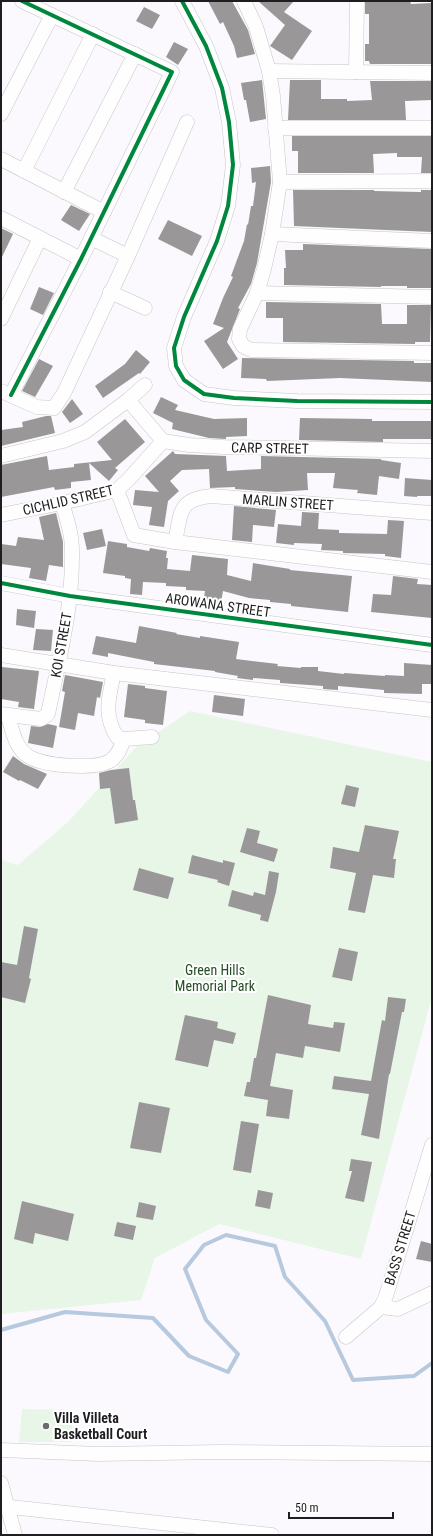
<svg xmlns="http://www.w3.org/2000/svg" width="433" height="1536" font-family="'Roboto Condensed',sans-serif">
<rect width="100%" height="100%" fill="#fbf9fd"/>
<g fill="#e8f6e8">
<polygon points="190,711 432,762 432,997 361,1259 219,1224 155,1258 141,1300 1,1314 1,860 18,865 69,821 136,747"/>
<polygon points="22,1409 72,1410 72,1442 19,1442"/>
</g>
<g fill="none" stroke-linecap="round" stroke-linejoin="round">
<polyline stroke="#b6c9de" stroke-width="4" points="1,1330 65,1312 153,1318 189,1356 228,1372 238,1354 206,1320 185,1269 204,1245 226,1235 275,1246 285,1277 325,1321 353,1380 414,1376 432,1363"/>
</g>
<g fill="#999798">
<polygon points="208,1 232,1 248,30 255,54 237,58 234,46 223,22 220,24"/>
<polygon points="258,1 294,1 284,12 312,31 292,60 270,46 285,25"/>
<polygon points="365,1 410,1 411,4 432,3 432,64 370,64 369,61 365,61 365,44 369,44 369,14 365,14"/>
<polygon points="144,7 160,15 152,29 136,21"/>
<polygon points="174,42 188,49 178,65 166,57"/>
<polygon points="262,80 266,119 250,122 246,100 244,100 241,83"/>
<polygon points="290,80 321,80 321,99 347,99 347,101 372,100 370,81 432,81 432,100 405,101 406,120 288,120"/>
<polygon points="292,136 432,136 432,173 421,173 422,157 397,157 397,153 373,154 374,173 298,173 298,151 292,151"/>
<polygon points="270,166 271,182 257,263 251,284 238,308 240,309 227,342 238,359 223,369 204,341 224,328 213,324 223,298 233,277 231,276 244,241 247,224 248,225 251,206 253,206 256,182 252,183 251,168"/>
<polygon points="293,190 374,190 374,191 421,192 421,190 432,190 432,232 294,226"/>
<polygon points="71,205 90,214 79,231 61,220"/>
<polygon points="168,220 202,236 192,256 158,239"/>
<polygon points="1,228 13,234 1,259"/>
<polygon points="303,244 432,249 431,288 407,288 407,286 381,286 381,287 284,285 284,268 286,268 285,250 303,250"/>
<polygon points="39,287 54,293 43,315 30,309"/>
<polygon points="266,302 381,304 382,324 407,324 407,305 431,305 430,342 415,342 415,344 283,342 283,318 266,318"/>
<polygon points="136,350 150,362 140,374 139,373 103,398 95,386 125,364"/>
<polygon points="242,358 414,361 414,363 432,363 432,382 340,378 267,381 266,379 241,378"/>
<polygon points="39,359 53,366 35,397 22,391"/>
<polygon points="161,397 178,405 175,410 214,419 247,418 247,436 226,437 226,439 209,438 172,429 173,423 153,413"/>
<polygon points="72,399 83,414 70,423 62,412"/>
<polygon points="46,416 51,416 55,433 1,446 1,430 23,427 22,422"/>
<polygon points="300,418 372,419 372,421 432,421 432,439 383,439 383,442 299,440"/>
<polygon points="125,419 145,442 115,468 118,470 109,481 89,463 91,480 71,482 71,488 55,490 54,487 1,497 1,465 47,456 49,470 74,467 74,464 112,460 97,442"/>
<polygon points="173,451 175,454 226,456 227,471 261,469 261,456 381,459 381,460 401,463 399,479 379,476 377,495 357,493 358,490 333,488 335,473 307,473 308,490 276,492 235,489 235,487 210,488 209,469 182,470 170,481 179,491 168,501 164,527 149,525 152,507 133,505 135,490 159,492 145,476"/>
<polygon points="405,478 432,480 432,496 417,496 417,497 404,496"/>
<polygon points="234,506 276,510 274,527 253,525 252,542 232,540"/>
<polygon points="302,512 319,513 318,529 339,530 339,533 387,534 388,520 404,521 401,558 385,556 385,554 343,553 343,551 321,550 322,544 294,543 294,545 276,543 278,524 301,526"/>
<polygon points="56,513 63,542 63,567 49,565 46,581 29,578 31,568 1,564 1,544 16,546 18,537 44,540 39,517"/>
<polygon points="102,529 106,546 87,550 83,533"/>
<polygon points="108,541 127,544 127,547 149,551 150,548 167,551 166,558 168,558 167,569 190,571 192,555 228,559 227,575 251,581 253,563 290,569 290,570 352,576 348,612 291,606 291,604 270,602 270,600 249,598 223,591 220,608 203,605 205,591 186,590 186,587 166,586 166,583 143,582 142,595 130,594 131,579 125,578 125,576 103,573"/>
<polygon points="393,576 418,579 417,584 432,585 432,618 371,612 373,594 391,595"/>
<polygon points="17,609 36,611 34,628 16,625"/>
<polygon points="139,626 177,633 176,634 200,638 200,636 239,642 236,659 278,664 277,666 301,668 301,667 318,667 318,671 344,674 344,673 385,676 385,675 404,676 404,663 432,665 432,684 422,684 422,694 384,693 384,690 338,686 338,690 323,689 323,686 280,683 280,680 253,678 253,680 237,678 238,676 215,672 215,671 154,664 154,662 108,653 108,657 92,654 96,636 136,643"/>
<polygon points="36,629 53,630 51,651 33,650"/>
<polygon points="2,667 39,671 34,709 18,707 19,702 1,699 1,673"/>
<polygon points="65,675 103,682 100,698 97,697 94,716 78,713 75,730 59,727 65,692 62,691"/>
<polygon points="128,684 145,686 145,688 167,691 163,725 145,723 145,720 124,717"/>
<polygon points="214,695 245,699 243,716 212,712"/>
<polygon points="48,724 57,726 53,748 28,743 31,726 40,727"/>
<polygon points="13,756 24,764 47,774 38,789 20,780 19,781 3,772"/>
<polygon points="129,768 133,800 135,800 138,820 115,824 110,788 100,789 99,773 111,770"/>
<polygon points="346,785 359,788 355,807 341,804"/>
<polygon points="365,825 399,831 393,859 396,859 394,878 373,875 365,913 348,910 356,873 330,868 333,847 359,852"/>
<polygon points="247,828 260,831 257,843 278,849 274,862 240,852"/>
<polygon points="192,855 223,863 223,860 235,863 229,886 217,882 218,880 188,873"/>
<polygon points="139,868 174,878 168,899 133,890"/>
<polygon points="269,871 279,873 276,892 268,922 260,920 261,915 228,906 232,890 253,896 254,892 265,895"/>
<polygon points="24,926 38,929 29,978 31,979 25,1003 1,997 1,962 17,965"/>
<polygon points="339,948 358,952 352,981 332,977"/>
<polygon points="268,995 311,1005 308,1024 333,1028 334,1022 345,1023 340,1052 305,1046 303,1058 276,1053 270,1086 293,1090 289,1119 266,1116 268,1100 244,1096 247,1082 250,1082 254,1058 256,1058"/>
<polygon points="388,997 406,999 404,1012 402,1012 390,1074 389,1074 379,1139 361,1135 369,1094 332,1089 334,1076 371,1081 382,1020 385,1021"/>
<polygon points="185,1015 218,1022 217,1028 236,1033 233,1044 214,1040 208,1067 175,1060"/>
<polygon points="139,1102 170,1108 161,1153 130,1148"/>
<polygon points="241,1121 259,1124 251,1173 233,1170"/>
<polygon points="351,1159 372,1162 364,1202 345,1198 352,1171 349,1171"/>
<polygon points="258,1190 273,1193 270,1209 255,1206"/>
<polygon points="22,1201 74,1214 68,1241 35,1233 33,1244 14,1239"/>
<polygon points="139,1202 156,1206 153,1220 136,1217"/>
<polygon points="117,1222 136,1226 133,1240 114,1236"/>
<polygon points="421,1241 432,1244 432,1262 416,1259"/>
</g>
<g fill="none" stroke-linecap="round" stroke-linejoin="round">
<g stroke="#c6c5c7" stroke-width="15">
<g id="street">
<polyline points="182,1 206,46 222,88 229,122 233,165 228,206 217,241 184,317 174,348 176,366 184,380 204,394 234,398 297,401 432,402"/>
<polyline points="244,1 256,27 269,71 273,96 280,182 272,234 264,269 257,293 240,329 239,339 243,346 251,350 432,353"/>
<polyline points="269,71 432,73"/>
<polyline points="356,72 357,1"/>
<polyline points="1,114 52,15"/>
<polyline points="275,128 432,128"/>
<polyline points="1,159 104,212"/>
<polyline points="24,171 93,34"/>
<polyline points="280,182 432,181"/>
<polyline points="64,192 135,54"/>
<polyline points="1,218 81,259"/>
<polyline points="272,234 432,241"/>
<polyline points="91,238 128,256"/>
<polyline points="110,292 145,308"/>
<polyline points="257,293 432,297"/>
<polyline points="1,319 40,238"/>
<polyline points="1,391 37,407 54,408 64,393 128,256 187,122"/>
<polyline points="11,395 81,259 172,72 22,1"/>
<polyline points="128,400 163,441 189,445 224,447 432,451"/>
<polyline points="1,456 63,441 85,432 128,400 145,385"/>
<polyline points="117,490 134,535 175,542 432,572"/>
<polyline points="1,515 62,503 117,490 128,480 163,441"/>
<path d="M175 542C181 515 177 499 211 496L432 513"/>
<polyline points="1,583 70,596 432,645"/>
<polyline points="1,655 114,673 432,710"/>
<path d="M114 673C109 696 103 715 117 737L124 739 152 737"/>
<path d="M1 714 41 719 48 714C59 660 73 606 72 551 72 534 67 519 62 503"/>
<path d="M8 716C12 729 15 748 28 756 43 766 94 770 110 761 118 756 121 747 124 739"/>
<polyline points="381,1307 398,1309 432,1293"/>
<polyline points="346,1337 381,1307 386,1296 432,1145"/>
<polyline points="1,1450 98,1454 221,1452 432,1454"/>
<polyline points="1,1483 15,1535"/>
<polyline points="1,1506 272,1535"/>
</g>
</g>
<use href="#street" stroke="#fefeff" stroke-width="14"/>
<g stroke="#fff" stroke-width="6">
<g id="cycleway">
<polyline points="182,1 206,46 222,88 229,122 233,165 228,206 217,241 184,317 174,348 176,366 184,380 204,394 234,398 297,401 432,402"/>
<polyline points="11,395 81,259 172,72 22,1"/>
<polyline points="1,583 70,596 432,645"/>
</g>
</g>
<use href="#cycleway" stroke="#00873e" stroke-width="4"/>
</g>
<circle fill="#6b6a6d" stroke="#fff" stroke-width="1.5" cx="46" cy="1426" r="4"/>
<g text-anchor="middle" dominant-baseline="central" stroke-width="4" stroke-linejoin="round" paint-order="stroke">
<g font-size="14" fill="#1e1d1f" stroke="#fff">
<text transform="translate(270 448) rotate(1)">CARP STREET</text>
<text transform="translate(68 500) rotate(-13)">CICHLID STREET</text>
<text transform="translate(288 502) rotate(4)">MARLIN STREET</text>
<text transform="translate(218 605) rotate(8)">AROWANA STREET</text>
<text transform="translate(61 645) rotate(-80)">KOI STREET</text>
<text transform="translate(400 1248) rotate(-73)">BASS STREET</text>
</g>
<g font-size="14" fill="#254d25" stroke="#fff">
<text x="215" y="970">Green Hills<tspan x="215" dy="16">Memorial Park</tspan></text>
</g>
<g font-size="14" font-weight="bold" fill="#1e1d1f" stroke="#fff" text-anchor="start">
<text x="54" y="1418">Villa Villeta<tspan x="54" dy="16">Basketball Court</tspan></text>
</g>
</g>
<rect width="433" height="1536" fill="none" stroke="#1e1d1f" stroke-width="4"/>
<path d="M289 1512v6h104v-6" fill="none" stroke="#1e1d1f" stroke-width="2"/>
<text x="295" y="1512" font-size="12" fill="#1e1d1f" stroke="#ffffff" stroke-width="3" paint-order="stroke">50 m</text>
</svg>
